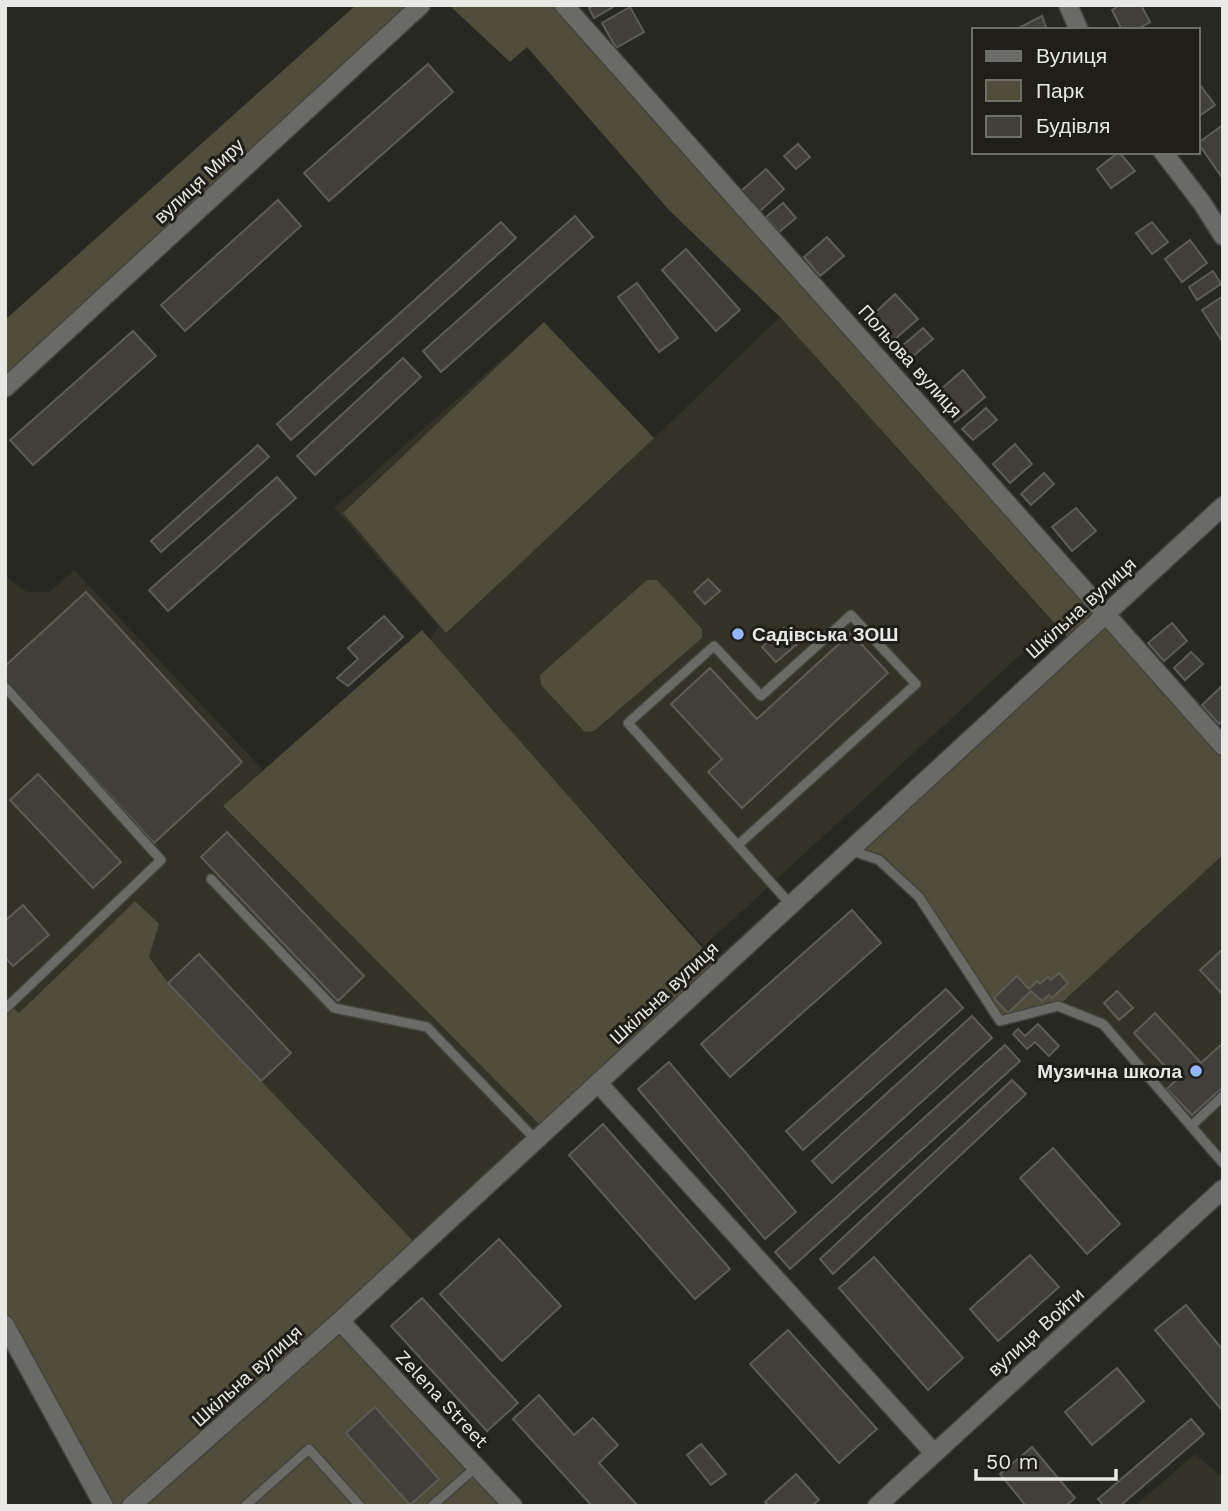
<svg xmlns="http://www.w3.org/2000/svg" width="1228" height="1511" font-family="'Work Sans',sans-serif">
<rect width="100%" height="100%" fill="#282822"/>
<g fill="#333226">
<polygon points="780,317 1054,624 704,946 428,641 439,627 334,508 544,322 654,438"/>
<polygon points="74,570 263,770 223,806 546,1131 420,1248 168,983 149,957 135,901 19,1014 5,999 5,576 27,592 50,592"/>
<polygon points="1223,855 1223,1163 1103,1024 1058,1006"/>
<polygon points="1195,1454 1223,1478 1223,1506 1135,1506"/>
</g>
<g fill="#504e3a">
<polygon points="356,5 421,5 5,388 5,320"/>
<polygon points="449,5 564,5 1223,749 1223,855 1058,1006 1000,1021 919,897 879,860 850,850 1072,643 780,317 669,210 527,47 510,62"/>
<polygon points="544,322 654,438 446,633 343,513"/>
<polygon points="647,580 657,580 702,629 702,638 594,731 585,732 541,685 540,675"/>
<polygon points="422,630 721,969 546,1131 223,806"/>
<polygon points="135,901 159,924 149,957 168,983 420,1248 340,1321 512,1506 104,1506 5,1322 5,999 19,1013"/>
</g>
<g fill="#403f39" stroke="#5d5c56" stroke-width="2">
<polygon points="594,5 612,5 613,7 594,18 589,8"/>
<polygon points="1120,5 1141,5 1150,22 1136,30 1122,30 1112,10"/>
<polygon points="630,7 644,32 616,48 602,23"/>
<polygon points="1042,16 1047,30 1015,30"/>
<polygon points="428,64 453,92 329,201 304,173"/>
<polygon points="1198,82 1215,105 1198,117"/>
<polygon points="1223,125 1223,174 1221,176 1198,143"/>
<polygon points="798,144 810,157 796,169 784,156"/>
<polygon points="1119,152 1135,171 1111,188 1097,169"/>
<polygon points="766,169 784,189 759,212 741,191"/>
<polygon points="278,200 301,226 185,331 161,305"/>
<polygon points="783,203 796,218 779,232 766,217"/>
<polygon points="575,216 593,237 441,372 423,351"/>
<polygon points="501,222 516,238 291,440 277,424"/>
<polygon points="1152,222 1168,242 1152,254 1136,233"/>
<polygon points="827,237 844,256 820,276 804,257"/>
<polygon points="1190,240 1207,263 1182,282 1165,259"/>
<polygon points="686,249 740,310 716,331 662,270"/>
<polygon points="1213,271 1221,284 1197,300 1189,287"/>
<polygon points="637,283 678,338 659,352 618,297"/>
<polygon points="895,294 918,319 887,346 865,322"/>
<polygon points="1223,296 1223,340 1222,341 1202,310"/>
<polygon points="923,328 933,339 905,363 895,352"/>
<polygon points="133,331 156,356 33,465 10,440"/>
<polygon points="403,358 421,377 315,475 297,456"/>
<polygon points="963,370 985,397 955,422 933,396"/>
<polygon points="986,408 997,420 973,440 962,429"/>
<polygon points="1015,444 1032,464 1010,483 993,464"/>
<polygon points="258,445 269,457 161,552 151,541"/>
<polygon points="1044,473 1054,484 1031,505 1021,494"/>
<polygon points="277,477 296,498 168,611 149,590"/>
<polygon points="1076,508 1096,531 1072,551 1052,527"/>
<polygon points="708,579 720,591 705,604 694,592"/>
<polygon points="86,592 242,762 154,843 5,681 5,666"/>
<polygon points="384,616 403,637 348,686 337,678 358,659 348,648"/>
<polygon points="1172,623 1187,641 1164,661 1148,643"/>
<polygon points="784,628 797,644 776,662 762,647"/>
<polygon points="851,633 888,673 742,808 708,772 722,759 671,704 710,668 757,719"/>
<polygon points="1191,652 1203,664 1185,680 1174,668"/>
<polygon points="1222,686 1223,720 1219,724 1202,705"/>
<polygon points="38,774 121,862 93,888 10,800"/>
<polygon points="227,832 364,976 338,1001 201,857"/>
<polygon points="23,905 49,935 13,966 5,957 5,921"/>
<polygon points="852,910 881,943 730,1077 701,1044"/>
<polygon points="1223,949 1223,995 1200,970"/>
<polygon points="199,954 291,1053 261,1081 168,983"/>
<polygon points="1059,973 1068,983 1052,998 1049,995 1042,1001 1031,991 1008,1013 994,998 1017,976 1029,989 1037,981 1040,984 1048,977 1051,980"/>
<polygon points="946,989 963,1008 803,1150 786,1131"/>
<polygon points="1117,991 1133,1008 1119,1020 1104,1003"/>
<polygon points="1155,1013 1201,1063 1223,1043 1223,1087 1192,1115 1167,1089 1177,1079 1134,1033"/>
<polygon points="972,1016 992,1038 832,1183 812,1161"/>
<polygon points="1038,1024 1059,1046 1049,1056 1035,1042 1027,1049 1013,1034 1018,1029 1025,1036"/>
<polygon points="1005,1045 1020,1061 790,1269 775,1252"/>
<polygon points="669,1062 796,1212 765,1239 638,1089"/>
<polygon points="1012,1080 1026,1094 833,1274 820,1259"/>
<polygon points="603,1124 730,1269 695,1299 569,1155"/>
<polygon points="1053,1148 1120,1224 1087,1254 1020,1178"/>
<polygon points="499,1239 561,1306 502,1361 440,1294"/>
<polygon points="1030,1255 1059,1287 998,1341 970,1309"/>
<polygon points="874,1257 963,1358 928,1390 839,1288"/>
<polygon points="422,1298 518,1403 487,1431 391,1326"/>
<polygon points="1186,1305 1223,1350 1223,1406 1220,1408 1155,1330"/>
<polygon points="788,1330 877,1429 839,1463 750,1364"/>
<polygon points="1117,1368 1144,1401 1092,1445 1065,1412"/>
<polygon points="539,1395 574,1435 593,1418 618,1445 599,1463 638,1506 592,1506 513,1419"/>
<polygon points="375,1407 439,1479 410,1505 346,1433"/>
<polygon points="1191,1419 1204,1434 1120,1506 1104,1506 1098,1499"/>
<polygon points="701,1444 726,1474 711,1485 687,1455"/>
<polygon points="1032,1447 1075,1498 1066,1506 1026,1506 1000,1474"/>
<polygon points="796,1474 819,1500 812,1506 769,1506 765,1502"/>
</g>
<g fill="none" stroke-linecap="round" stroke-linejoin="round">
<g stroke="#43433d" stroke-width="12">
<g id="service">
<polyline points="5,687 161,860 5,1009"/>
<polyline points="738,845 916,684 851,615 761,696 714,646 628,723 791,905"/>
<polyline points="850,850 879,860 919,897 1000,1021 1058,1006 1103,1024 1223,1163"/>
<polyline points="211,879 334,1008 427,1027 536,1140"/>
<polyline points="1191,1126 1223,1096"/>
<polyline points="245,1506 309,1449 360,1506"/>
<polyline points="432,1506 476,1467"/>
</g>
</g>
<g stroke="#43433d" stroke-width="21">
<g id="minor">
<polyline points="564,5 1223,746"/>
<polyline points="1068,5 1079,30"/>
<polyline points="1163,152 1202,203 1223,236"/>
<polyline points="5,388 421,5"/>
<polyline points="598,1083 934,1453"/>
<polyline points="340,1321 513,1506"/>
<polyline points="131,1506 340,1321 1223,506"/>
<polyline points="877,1506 1223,1189"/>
</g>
</g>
<g stroke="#43433d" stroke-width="21">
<polyline id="tertiary" points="5,1325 104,1506"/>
</g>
<use href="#service" stroke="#6a6a66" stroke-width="9"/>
<use href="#minor" stroke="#6a6a66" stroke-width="18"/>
<use href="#tertiary" stroke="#6a6a66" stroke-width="18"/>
</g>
<g fill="#93b7fd" stroke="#1f1e19" stroke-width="2.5">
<circle cx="738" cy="634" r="7"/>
<circle cx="1196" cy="1071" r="7"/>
</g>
<g text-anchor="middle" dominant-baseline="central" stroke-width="6" stroke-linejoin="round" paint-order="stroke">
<g font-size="19" fill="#e8e8e4" stroke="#1f1e19">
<text transform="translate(199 181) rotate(-43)">вулиця Миру</text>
<text transform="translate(910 361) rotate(48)">Польова вулиця</text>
<text transform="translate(1081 608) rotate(-42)">Шкільна вулиця</text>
<text transform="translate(664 993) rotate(-43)">Шкільна вулиця</text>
<text transform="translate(1036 1332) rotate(-42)">вулиця Войти</text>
<text transform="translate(247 1376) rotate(-42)">Шкільна вулиця</text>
<text transform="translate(442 1399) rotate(47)">Zelena Street</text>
</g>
<g font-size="19" font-weight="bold" fill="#e8e8e4" stroke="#1f1e19" text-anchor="start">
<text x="752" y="634">Садівська ЗОШ</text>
<text x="1182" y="1071" text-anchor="end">Музична школа</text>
</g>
</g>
<rect width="1228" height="1511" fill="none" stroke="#e8e8e4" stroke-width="14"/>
<rect x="972" y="28" width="228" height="126" fill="#1f1e19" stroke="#6f6f6a" stroke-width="2"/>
<rect x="986" y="51" width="35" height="10" fill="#6a6a66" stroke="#6f6f6a" stroke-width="2"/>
<text x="1036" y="63" font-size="21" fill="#e8e8e4">Вулиця</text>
<rect x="986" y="80" width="35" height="21" fill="#504e3a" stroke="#6f6f6a" stroke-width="2"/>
<text x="1036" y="98" font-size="21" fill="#e8e8e4">Парк</text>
<rect x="986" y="116" width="35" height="21" fill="#403f39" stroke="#6f6f6a" stroke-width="2"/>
<text x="1036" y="133" font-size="21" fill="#e8e8e4">Будівля</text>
<path d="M976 1469v10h140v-10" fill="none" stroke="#e8e8e4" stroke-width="3.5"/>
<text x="986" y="1469" font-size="21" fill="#e8e8e4" stroke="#1f1e19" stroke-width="5" paint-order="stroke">50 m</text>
</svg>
